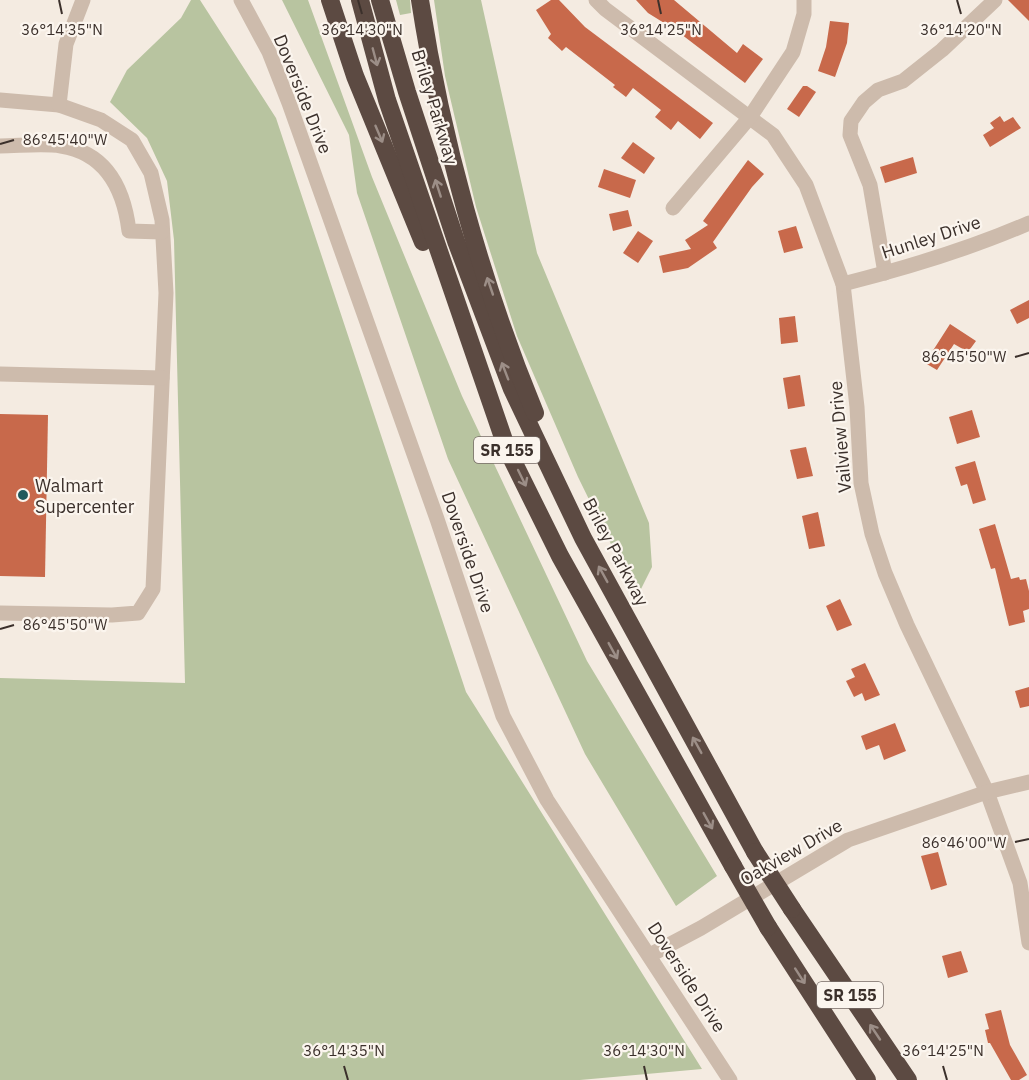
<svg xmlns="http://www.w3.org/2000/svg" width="1029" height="1080" font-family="'IBM Plex Sans',sans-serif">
<rect width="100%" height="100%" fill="#f4ebe1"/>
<g fill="#b8c4a0">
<polygon points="191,0 200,0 276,118 466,692 702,1069 580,1080 0,1080 0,678 185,683 174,240 167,181 147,138 110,102 127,70 181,18"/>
<polygon points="282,0 308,0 372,177 462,396 587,661 717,876 676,906 585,754 448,459 357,193 349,135"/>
<polygon points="396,0 410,0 411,13 400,15"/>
<polygon points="434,0 481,0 537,253 649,523 652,567 637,597 578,477 517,336 476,207 445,76"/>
</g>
<g fill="#c8694b">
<polygon points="551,0 559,0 585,27 713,123 700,139 678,121 671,130 655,117 661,110 633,88 626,97 613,87 615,85 566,47 562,51 548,38 551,34 536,10"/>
<polygon points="636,0 674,0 737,53 743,44 763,59 745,83 677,31 648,13"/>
<polygon points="1008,0 1029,0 1029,21"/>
<polygon points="830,21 849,23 847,43 835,77 818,71 826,47"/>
<polygon points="803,86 807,86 816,92 799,117 787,109"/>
<polygon points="1000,116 1004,122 1013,117 1021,128 990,147 983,135 994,128 990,123"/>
<polygon points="633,142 655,158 644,174 621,158"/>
<polygon points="913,157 917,173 885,183 880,167"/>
<polygon points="748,160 764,174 752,187 713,242 717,248 688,268 663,273 659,256 691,249 685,240 708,225 703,221"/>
<polygon points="604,169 636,180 630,198 598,187"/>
<polygon points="628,210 632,226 613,231 609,214"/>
<polygon points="796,226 803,248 784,253 778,231"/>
<polygon points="638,231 653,241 638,263 623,253"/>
<polygon points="1029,300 1029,318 1017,324 1010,310"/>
<polygon points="795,316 798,342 781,344 779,318"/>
<polygon points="950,324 976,341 968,352 954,344 937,370 925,363"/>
<polygon points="800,375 805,406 788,409 783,378"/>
<polygon points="972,410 980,437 957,444 949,417"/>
<polygon points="0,414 48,415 45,577 0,576"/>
<polygon points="806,447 813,476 797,479 790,450"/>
<polygon points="975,461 986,500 973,504 967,484 961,486 955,467"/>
<polygon points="818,512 825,546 809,549 802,516"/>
<polygon points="995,524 1011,579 1019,577 1020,580 1026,579 1029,591 1029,609 1023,611 1025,622 1009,626 995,568 991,569 979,529"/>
<polygon points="840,599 852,625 837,631 826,606"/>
<polygon points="865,663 880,695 865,701 862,693 854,697 846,681 855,677 851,669"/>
<polygon points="1029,687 1029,706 1020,708 1015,691"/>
<polygon points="895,723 906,751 884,760 879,745 866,750 861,736"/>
<polygon points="938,852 947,885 931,890 921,856"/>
<polygon points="961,951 968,972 948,978 942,956"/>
<polygon points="1001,1010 1010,1045 1027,1075 1019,1080 1011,1080 990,1043 988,1043 985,1030 989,1029 985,1014"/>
</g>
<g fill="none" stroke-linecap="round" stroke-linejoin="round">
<g stroke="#cdbbac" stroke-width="15">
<polyline points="241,0 269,52 289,103 437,519 503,716 547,800 730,1080"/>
<polyline points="596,0 605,9 773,135 806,185 843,284 857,407 861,483 872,534 885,573 907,625 987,792 1020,883 1029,943"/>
<polyline points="0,100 59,105 101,120 132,140 151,173 162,220 166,293 153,589 138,613 112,615 0,613"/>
<polyline points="59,105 66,44 83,0"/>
<path d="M0 146C19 146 43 143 61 146 107 153 124 190 129 231L162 232"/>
<polyline points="673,208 750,117 793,52 804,14 804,0"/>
<polyline points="885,273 870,185 850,135 851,121 864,102 878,90 903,81 942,50 995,0"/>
<path d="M843 284C906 268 970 249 1029 223"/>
<polyline points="0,374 162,378"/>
<polyline points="650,955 701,928 848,840 987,792 1029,782"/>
</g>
<g stroke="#5c4a42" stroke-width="18">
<polyline points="330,0 355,76 423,242"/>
<polyline points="360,0 387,100 507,449 560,556 733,866"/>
<polyline points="380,0 407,92 456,241 512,389 583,538 755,852"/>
<path d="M420 0C441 137 482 285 535 413"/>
<polyline points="792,909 908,1080"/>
<polyline points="768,927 867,1080"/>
</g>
<g stroke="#5c4a42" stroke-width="18">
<polyline points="755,852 792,909"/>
<polyline points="733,866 768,927"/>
</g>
</g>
<defs><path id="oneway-shaft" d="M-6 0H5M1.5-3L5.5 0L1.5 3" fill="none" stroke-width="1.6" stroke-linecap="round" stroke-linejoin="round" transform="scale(1.5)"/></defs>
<g stroke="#9c8e87">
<use href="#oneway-shaft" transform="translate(375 57) rotate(75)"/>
<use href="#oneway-shaft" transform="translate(379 134) rotate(67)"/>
<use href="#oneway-shaft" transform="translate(438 188) rotate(-108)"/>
<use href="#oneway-shaft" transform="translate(490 286) rotate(-109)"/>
<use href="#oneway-shaft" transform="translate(505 371) rotate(-111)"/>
<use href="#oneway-shaft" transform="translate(522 478) rotate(64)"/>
<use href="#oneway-shaft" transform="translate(603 574) rotate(-119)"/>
<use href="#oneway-shaft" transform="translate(613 651) rotate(61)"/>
<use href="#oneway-shaft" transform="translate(697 745) rotate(-119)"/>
<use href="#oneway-shaft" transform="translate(708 821) rotate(61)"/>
<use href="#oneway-shaft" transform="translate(800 976) rotate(57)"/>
<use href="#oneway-shaft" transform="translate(875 1032) rotate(-124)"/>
</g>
<path fill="none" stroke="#3b302b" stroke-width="2" d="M59 0 62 14M358 0 362 14M658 0 661 14M957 0 961 14M0 144 14 140M1015 357 1029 353M0 629 14 625M1015 842 1029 839M344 1066 348 1080M644 1066 647 1080M943 1066 947 1080"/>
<circle fill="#1f5a5e" stroke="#fbf5ee" stroke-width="2" cx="23" cy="495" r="6"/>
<g text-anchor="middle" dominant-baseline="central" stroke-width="4.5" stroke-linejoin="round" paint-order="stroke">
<g fill="#fbf5ee" stroke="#756b66" stroke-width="1.5">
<rect x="474" y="437" width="66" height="26" rx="4.5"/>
<rect x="817" y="982" width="66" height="26" rx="4.5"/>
</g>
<g font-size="16" font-weight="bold" fill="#3b302b">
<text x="507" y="450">SR 155</text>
<text x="850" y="995">SR 155</text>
</g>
<g font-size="18" fill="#3b302b" stroke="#fbf5ee">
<text transform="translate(303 94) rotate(68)">Doverside Drive</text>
<text transform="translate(435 107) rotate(73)">Briley Parkway</text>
<text transform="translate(931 237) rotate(-18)">Hunley Drive</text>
<text transform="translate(840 437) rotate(-95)">Vailview Drive</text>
<text transform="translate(468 552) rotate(71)">Doverside Drive</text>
<text transform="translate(616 552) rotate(62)">Briley Parkway</text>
<text transform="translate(791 852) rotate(-30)">Oakview Drive</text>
<text transform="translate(687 977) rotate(57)">Doverside Drive</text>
</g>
<g font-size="18" fill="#3b302b" stroke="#fbf5ee" text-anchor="start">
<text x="35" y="485">Walmart<tspan x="35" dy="21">Supercenter</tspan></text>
</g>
</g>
<g font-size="15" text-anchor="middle" fill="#3b302b" stroke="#fbf5ee" stroke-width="4.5" stroke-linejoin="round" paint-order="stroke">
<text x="961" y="35">36°14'20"N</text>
<text x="62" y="35">36°14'35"N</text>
<text x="362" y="35">36°14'30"N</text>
<text x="661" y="35">36°14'25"N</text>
<text x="65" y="145">86°45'40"W</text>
<text x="964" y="362">86°45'50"W</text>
<text x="65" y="630">86°45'50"W</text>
<text x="964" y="848">86°46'00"W</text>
<text x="344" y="1056">36°14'35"N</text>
<text x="644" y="1056">36°14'30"N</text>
<text x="943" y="1056">36°14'25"N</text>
</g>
</svg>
